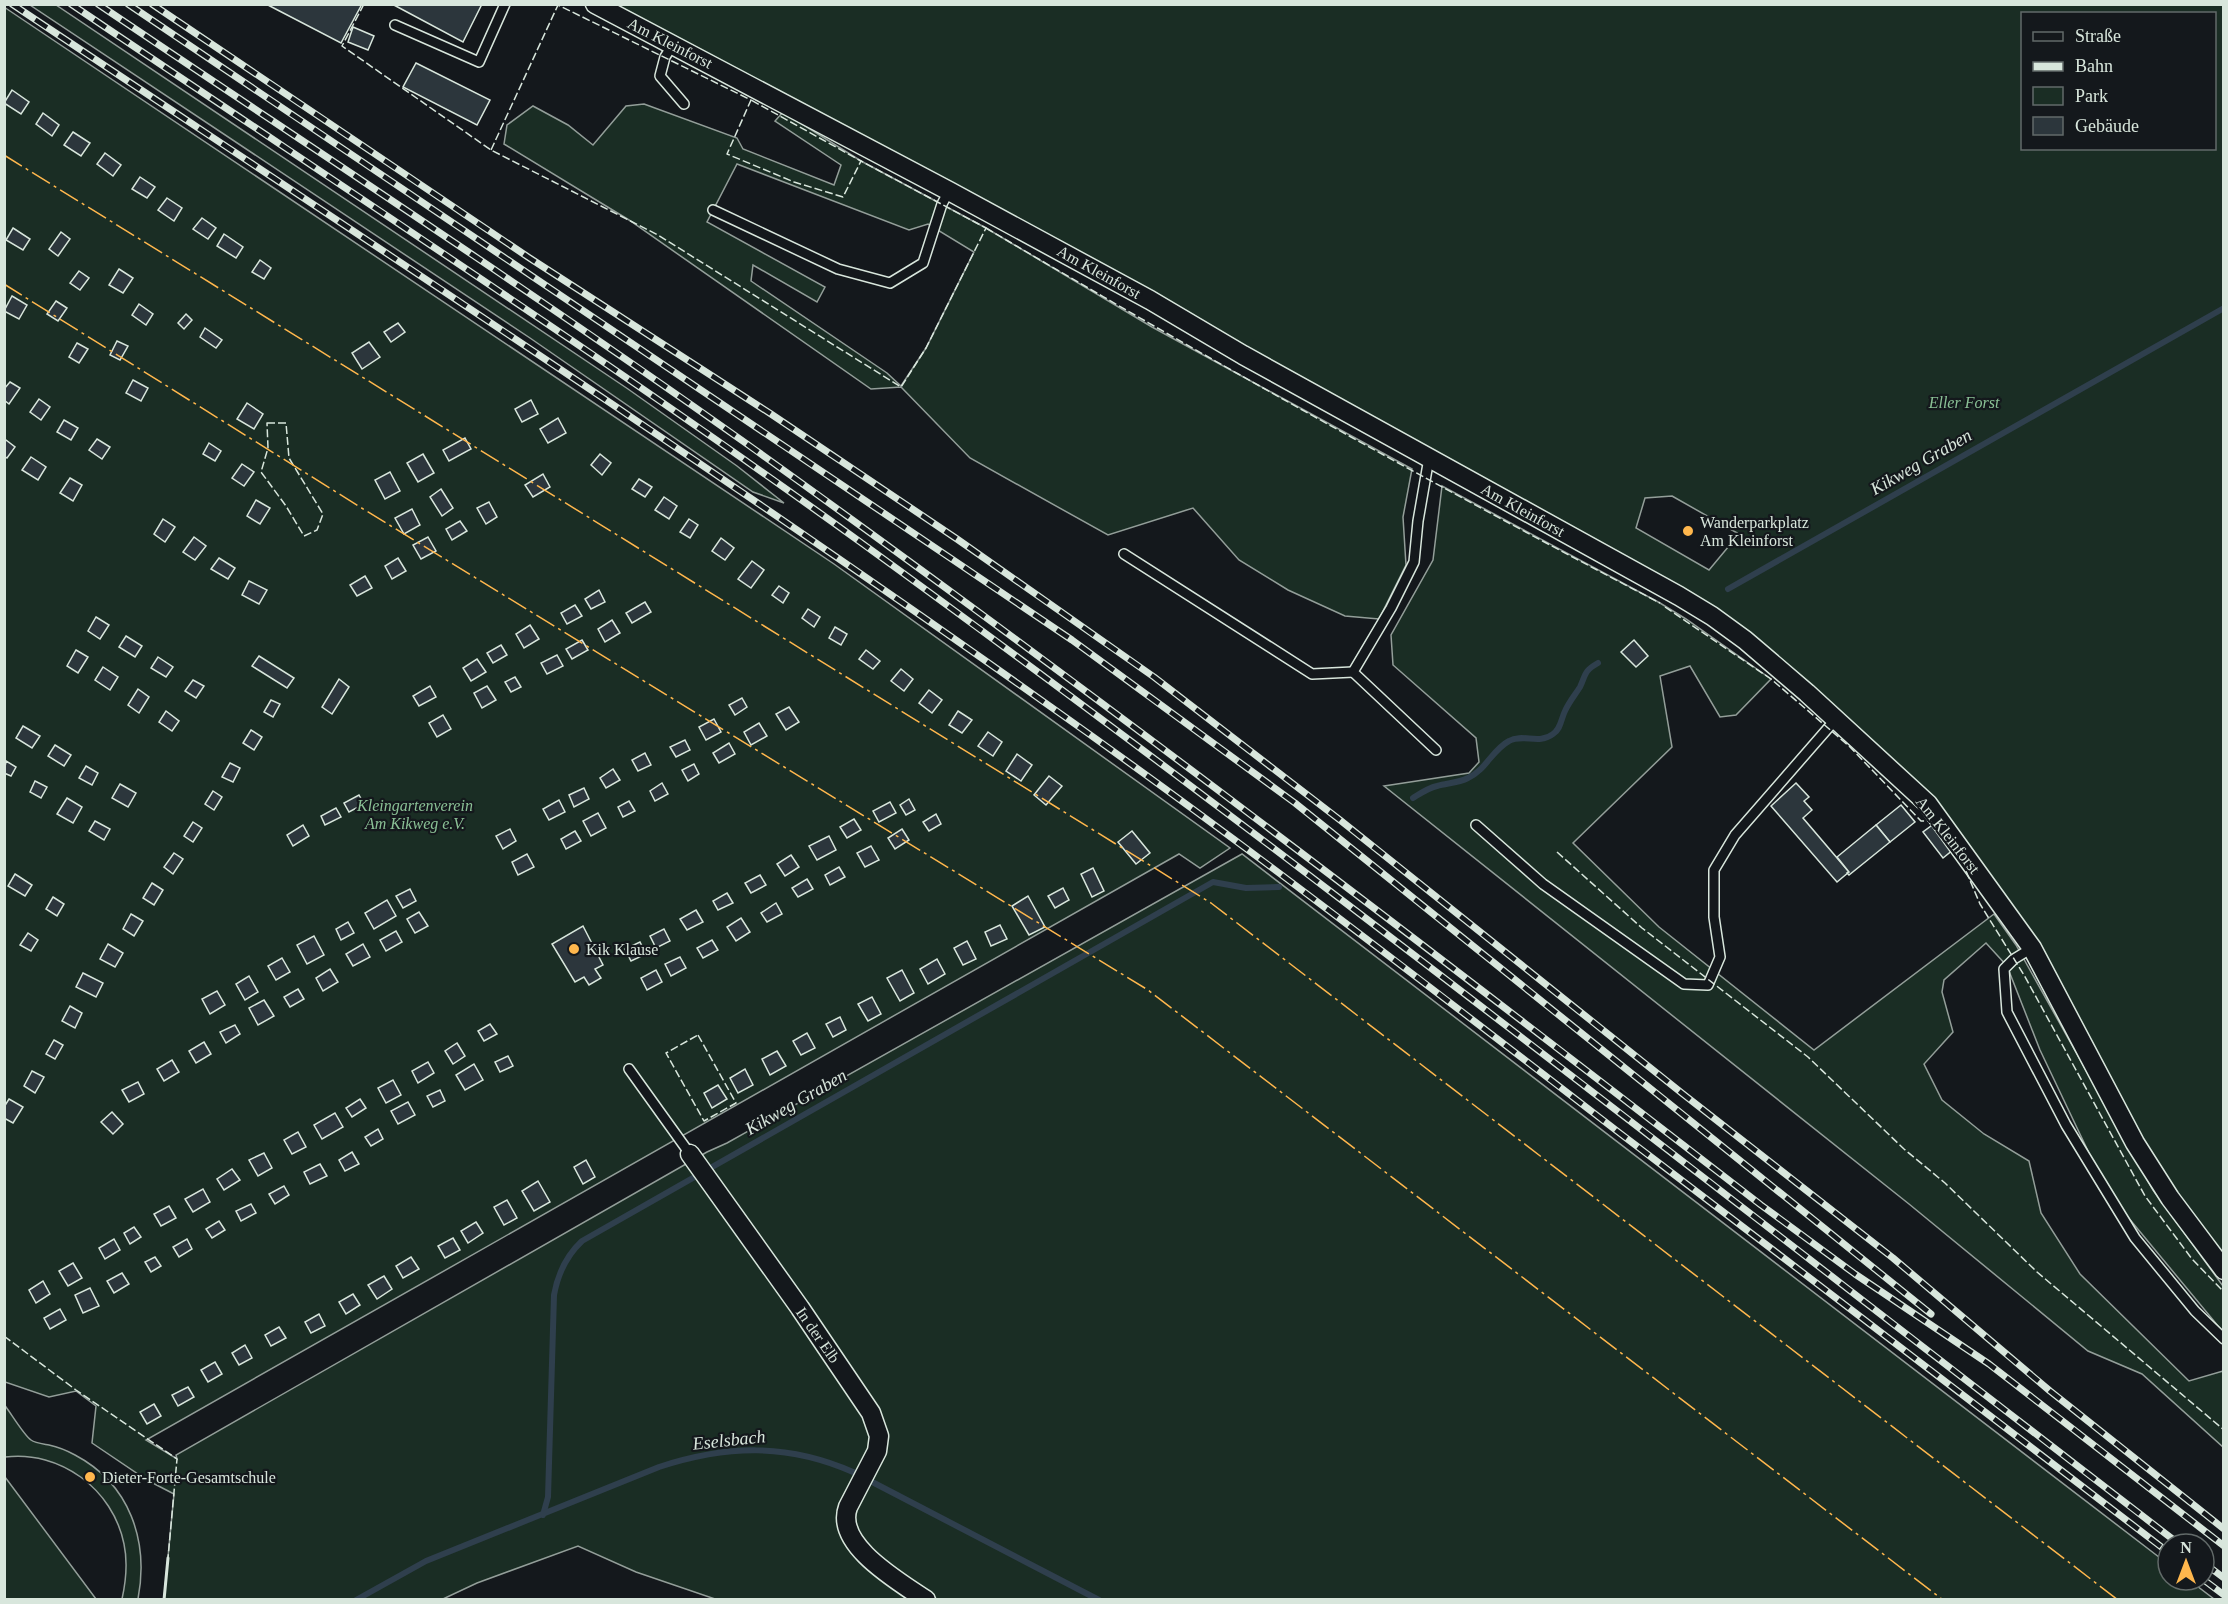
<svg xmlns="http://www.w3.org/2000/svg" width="2228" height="1604" font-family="'Times New Roman',serif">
<rect width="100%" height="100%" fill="#14181c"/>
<g fill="#1a2d24" stroke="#939e99" stroke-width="1.5" fill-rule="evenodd">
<polygon points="30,5 56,5 628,389 737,466 784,503 753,492 530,338"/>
<path d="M607 5H2223V1265L2215 1255 1933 802 1748 636ZM2022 14H2214V148H2022ZM1672 496 1739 534 1709 570 1636 528 1645 498Z"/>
<polygon points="4,7 834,564 1230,848 1200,868 1179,854 146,1440 177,1459 176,1455 707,1152 727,1143 1242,854 2168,1564 2168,1580 2189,1580 2214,1599 932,1599 848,1533 921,1599 715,1599 636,1572 578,1546 477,1583 443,1599 164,1599 174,1494 147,1480 92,1443 96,1406 76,1391 49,1397 5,1382"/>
<path d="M644 104 737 138 743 149 834 185 841 165 775 121 783 112 861 161 986 228 1152 327 1412 469 1403 517 1406 565 1379 619 1345 616 1288 590 1239 560 1193 508 1108 535 970 458 901 387 871 389 629 220 504 144 507 125 533 106 568 125 593 145 626 106ZM737 164 909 230 928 224 974 252 926 348 901 386 887 373 751 281 753 265 817 302 825 287 707 222Z"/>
<polygon points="1442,486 1660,603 1686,619 1771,679 1736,715 1720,717 1690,666 1660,676 1672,747 1573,843 1659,927 1814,1050 1994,914 2016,945 2153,1190 2223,1286 2223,1332 2108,1193 2040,1050 2007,966 1986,943 1944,980 1942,992 1953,1032 1924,1064 1942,1100 1984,1134 2029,1161 2041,1213 2080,1274 2189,1381 2223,1371 2223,1447 2142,1374 2088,1351 1909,1204 1384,786 1469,773 1479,762 1476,738 1393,665 1391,635 1433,560"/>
<path d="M6 1407C12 1415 24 1435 31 1440 35 1443 44 1444 49 1445 58 1447 66 1450 75 1455 130 1484 149 1541 138 1599H122C126 1581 128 1563 124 1544 113 1489 60 1450 5 1457L4 1409Z"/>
<polygon points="4,1477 5,1477 96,1599 5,1599"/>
</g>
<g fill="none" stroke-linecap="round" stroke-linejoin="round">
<g stroke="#2f3f4d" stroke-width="6">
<polyline points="1728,589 2224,308"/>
<path d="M1413 798C1421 793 1428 788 1437 786 1448 783 1458 783 1468 778 1486 770 1492 750 1509 741 1523 733 1539 745 1553 734 1561 729 1561 719 1565 711 1569 702 1575 695 1580 687 1586 674 1584 671 1598 663"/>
<path d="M543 1515 548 1497 554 1295C558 1273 566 1256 582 1241L1213 882 1246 888 1279 887"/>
<path d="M356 1600 426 1561 659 1467C727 1445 787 1443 853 1472L1099 1600"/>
</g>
</g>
<g fill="#2c363c" stroke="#d8e6dc" stroke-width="1.5">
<polygon points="266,4 362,4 341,43"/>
<polygon points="392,4 482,4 463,42"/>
<polygon points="353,27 374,36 368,50 348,42"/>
<polygon points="416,63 490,100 477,125 403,87"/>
<polygon points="12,90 29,102 21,114 4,103"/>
<polygon points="43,113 59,125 52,136 36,124"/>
<polygon points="73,132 90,143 81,156 64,145"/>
<polygon points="105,153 121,165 113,176 97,164"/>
<polygon points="140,177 155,187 147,198 132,189"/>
<polygon points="167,198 182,208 174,221 158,210"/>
<polygon points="202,218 216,228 208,239 193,229"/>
<polygon points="13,228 30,239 23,250 6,240"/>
<polygon points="61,232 70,239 58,256 49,249"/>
<polygon points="224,234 243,247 236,258 217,246"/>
<polygon points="260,260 271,268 264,279 252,272"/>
<polygon points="119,269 133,278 123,293 109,285"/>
<polygon points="79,271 89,278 80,290 70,283"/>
<polygon points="12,296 27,305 19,319 4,311"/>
<polygon points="56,301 67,308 58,321 47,314"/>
<polygon points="139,304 153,314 146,325 132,315"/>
<polygon points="186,314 192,320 184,329 178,323"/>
<polygon points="398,323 405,332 391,342 384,332"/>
<polygon points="205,328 222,340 216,348 200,337"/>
<polygon points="117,341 128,346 120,360 110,355"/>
<polygon points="369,342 380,357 362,369 352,353"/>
<polygon points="77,343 88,349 79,363 69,357"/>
<polygon points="133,380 148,388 141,401 126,393"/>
<polygon points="10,382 20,388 9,404 4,400 4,389"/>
<polygon points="39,399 50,407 41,420 30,412"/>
<polygon points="531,400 538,414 522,422 515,409"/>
<polygon points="247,403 263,414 254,429 237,419"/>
<polygon points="558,418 566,433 548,443 540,429"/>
<polygon points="64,420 78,428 71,440 57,432"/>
<polygon points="465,438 471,449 449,461 443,450"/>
<polygon points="97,439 110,447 102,459 89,450"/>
<polygon points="6,440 15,447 7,458 4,456 4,443"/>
<polygon points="209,443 221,451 215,461 203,454"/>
<polygon points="423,454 434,473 418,482 407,463"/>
<polygon points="600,454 611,463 602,475 591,465"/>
<polygon points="31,457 46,467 38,480 22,470"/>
<polygon points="242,464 254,472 244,486 232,478"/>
<polygon points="390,472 400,491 385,499 375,480"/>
<polygon points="543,474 550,487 533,497 525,485"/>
<polygon points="70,478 82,485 73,501 60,493"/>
<polygon points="639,479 652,487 645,497 632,489"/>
<polygon points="441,489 453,508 442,516 430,497"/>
<polygon points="664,497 677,506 669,519 655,510"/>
<polygon points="256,500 270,508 260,524 247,516"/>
<polygon points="489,502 497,517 486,524 477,508"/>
<polygon points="412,509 420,525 404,534 395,518"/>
<polygon points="163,519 175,527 165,542 154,534"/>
<polygon points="689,519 698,525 690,538 680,532"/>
<polygon points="460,521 467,531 452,540 446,529"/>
<polygon points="194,537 206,546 195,560 183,552"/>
<polygon points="428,537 436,551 421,559 413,545"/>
<polygon points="721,538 734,548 725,560 712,551"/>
<polygon points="219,558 235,568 228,579 211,569"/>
<polygon points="398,558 406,571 392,579 385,566"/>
<polygon points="752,561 764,570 751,588 738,579"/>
<polygon points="365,576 372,588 357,596 350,585"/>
<polygon points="249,581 267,590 259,604 242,595"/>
<polygon points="779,586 789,593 783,603 772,595"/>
<polygon points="599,590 605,602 591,609 585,599"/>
<polygon points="645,602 651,612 632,623 626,613"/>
<polygon points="575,605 582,616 567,624 561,613"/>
<polygon points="808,609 820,617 814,627 802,618"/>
<polygon points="96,617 109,625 100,639 88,631"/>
<polygon points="612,620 620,633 605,642 598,629"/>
<polygon points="530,625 539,639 524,648 516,634"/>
<polygon points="835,627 847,634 841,645 829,638"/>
<polygon points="126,636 142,646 135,657 119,647"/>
<polygon points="582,640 588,650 572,659 566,649"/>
<polygon points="1634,640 1648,656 1636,667 1621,652"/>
<polygon points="501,645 507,655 493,663 487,653"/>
<polygon points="76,650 88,657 78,673 67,666"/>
<polygon points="866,650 880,661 873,669 859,659"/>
<polygon points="557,655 563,666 547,674 541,663"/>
<polygon points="259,656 294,678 287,688 252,666"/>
<polygon points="158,657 173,667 166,677 151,668"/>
<polygon points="477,659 486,672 471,681 463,668"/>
<polygon points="103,667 118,677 110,690 95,680"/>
<polygon points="901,669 913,679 904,691 891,681"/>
<polygon points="515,677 521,687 511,692 505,682"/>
<polygon points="339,679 349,687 332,714 322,707"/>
<polygon points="193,680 204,686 196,698 185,691"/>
<polygon points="430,686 436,697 419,706 413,696"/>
<polygon points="487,686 496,700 482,708 474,693"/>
<polygon points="138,689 149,697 139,713 128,705"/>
<polygon points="929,690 942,700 932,713 919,703"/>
<polygon points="742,698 747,707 735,715 729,705"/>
<polygon points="271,700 280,704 273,717 264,712"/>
<polygon points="789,707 799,722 786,730 776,714"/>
<polygon points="166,711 179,721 172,731 159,722"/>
<polygon points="958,711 972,720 962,733 949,725"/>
<polygon points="443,715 451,729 437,737 429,723"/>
<polygon points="714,719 721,732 706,740 699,727"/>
<polygon points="759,723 767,736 751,745 744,732"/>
<polygon points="23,726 40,736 32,748 16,738"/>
<polygon points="251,730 262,737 254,750 243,743"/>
<polygon points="988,732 1002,742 993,756 978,746"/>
<polygon points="685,740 690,750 676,757 670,747"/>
<polygon points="729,743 735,754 719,763 713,753"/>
<polygon points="55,745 71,755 64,766 48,756"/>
<polygon points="645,753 651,765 638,771 632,760"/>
<polygon points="1017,754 1032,765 1021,781 1006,771"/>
<polygon points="6,761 16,767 11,776 4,773"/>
<polygon points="230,763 240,768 233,782 222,777"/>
<polygon points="694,764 699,774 688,781 682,770"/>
<polygon points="86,766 98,773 92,785 79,778"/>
<polygon points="613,769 620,780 606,788 600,778"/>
<polygon points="1049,776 1062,786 1046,805 1034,795"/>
<polygon points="35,781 47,787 41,798 30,792"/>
<polygon points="662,783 668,794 655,801 650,791"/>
<polygon points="1796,783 1809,797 1804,801 1812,810 1803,818 1849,872 1837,882 1771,806"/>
<polygon points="120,784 136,793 128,807 112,798"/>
<polygon points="584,788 589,799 574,807 569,795"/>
<polygon points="213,791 222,797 214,810 205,804"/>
<polygon points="359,795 364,804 349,812 344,803"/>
<polygon points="67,798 82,807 73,823 57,814"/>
<polygon points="909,799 915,810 906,815 900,805"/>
<polygon points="559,800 565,812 549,820 543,809"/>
<polygon points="629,801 635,811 623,817 618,807"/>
<polygon points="890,802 896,813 879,822 873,811"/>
<polygon points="1901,805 1915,822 1890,842 1876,825"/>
<polygon points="336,808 341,817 325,825 321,816"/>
<polygon points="598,813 606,828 591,836 583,821"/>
<polygon points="936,814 941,824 929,831 923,822"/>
<polygon points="854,819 861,830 847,838 840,827"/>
<polygon points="95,821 110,829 104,840 89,831"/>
<polygon points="193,822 202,828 193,842 184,836"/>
<polygon points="1935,823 1954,849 1943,858 1923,832"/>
<polygon points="303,825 309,836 293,846 287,835"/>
<polygon points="1876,825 1890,842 1849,875 1847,873 1849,872 1837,857"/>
<polygon points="510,829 516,841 503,849 496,836"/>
<polygon points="902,829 909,840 895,849 888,838"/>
<polygon points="575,831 581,841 566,849 561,839"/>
<polygon points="1132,831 1150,853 1136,864 1118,842"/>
<polygon points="829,836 836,850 817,860 809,846"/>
<polygon points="871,846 879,860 865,867 857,853"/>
<polygon points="174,853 183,859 173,874 164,867"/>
<polygon points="527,854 534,867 518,875 512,862"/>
<polygon points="791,855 799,867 785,876 777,864"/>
<polygon points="839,867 845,877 830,885 825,875"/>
<polygon points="1093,868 1104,891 1092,897 1081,874"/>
<polygon points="15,874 32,885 25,896 8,886"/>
<polygon points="760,875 766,885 751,893 745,883"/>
<polygon points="807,879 813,889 798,897 792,888"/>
<polygon points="152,883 163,890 154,905 143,898"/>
<polygon points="1063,888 1069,900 1055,908 1048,896"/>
<polygon points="410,889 416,901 403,908 396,896"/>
<polygon points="727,893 733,903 718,910 713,901"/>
<polygon points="1028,896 1045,927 1029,935 1012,906"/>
<polygon points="53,897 64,904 57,916 46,909"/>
<polygon points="387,900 396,916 374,929 365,913"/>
<polygon points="776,903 782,914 767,922 761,913"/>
<polygon points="696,910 703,922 687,930 680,919"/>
<polygon points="419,912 428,926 415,933 407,919"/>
<polygon points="131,914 143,921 134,936 123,929"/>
<polygon points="741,918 750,932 736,941 727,927"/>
<polygon points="348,922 354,933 341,940 336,929"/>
<polygon points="1000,925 1007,939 991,946 985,932"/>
<polygon points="583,926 603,965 595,969 601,978 589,985 584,977 575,982 552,944"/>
<polygon points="664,929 670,941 656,948 650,936"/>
<polygon points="396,931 402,942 386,951 380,940"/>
<polygon points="28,933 38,940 31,951 20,945"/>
<polygon points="314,936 324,955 307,964 297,945"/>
<polygon points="712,940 718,950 703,958 697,948"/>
<polygon points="967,941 976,959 963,965 954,948"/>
<polygon points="640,942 646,954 631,961 625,949"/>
<polygon points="108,944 123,953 115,967 100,959"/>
<polygon points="363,944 370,957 353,966 346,954"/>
<polygon points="680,957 686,968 671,976 665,964"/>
<polygon points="282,958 290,972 276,980 268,966"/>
<polygon points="937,959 945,974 928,984 920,969"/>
<polygon points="330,969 338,982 323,991 316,978"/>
<polygon points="656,970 662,982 647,990 641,978"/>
<polygon points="902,970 914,993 900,1001 887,978"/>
<polygon points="83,973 103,983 96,997 76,987"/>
<polygon points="249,976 258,992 245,1000 236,984"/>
<polygon points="298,989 304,999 290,1007 284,997"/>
<polygon points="217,991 225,1005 210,1014 202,999"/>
<polygon points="872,997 881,1014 868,1021 858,1004"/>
<polygon points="264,1000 274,1016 258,1025 249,1008"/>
<polygon points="70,1006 82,1013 75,1028 62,1021"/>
<polygon points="840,1017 846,1030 833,1037 826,1024"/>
<polygon points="490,1024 497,1034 484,1041 478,1031"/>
<polygon points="235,1025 240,1034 226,1043 220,1032"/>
<polygon points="807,1033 815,1048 801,1055 793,1041"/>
<polygon points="54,1040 63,1045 55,1059 46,1054"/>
<polygon points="204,1042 211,1054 196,1063 189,1051"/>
<polygon points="457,1043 465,1056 453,1064 445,1051"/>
<polygon points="777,1051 786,1066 770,1075 762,1059"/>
<polygon points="508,1056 513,1066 500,1072 495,1062"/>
<polygon points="172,1060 179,1072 164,1081 157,1069"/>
<polygon points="428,1062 434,1073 418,1083 412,1071"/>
<polygon points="474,1064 483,1080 465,1090 456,1075"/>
<polygon points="745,1069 753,1085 738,1093 730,1078"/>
<polygon points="32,1071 44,1077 35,1093 24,1086"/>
<polygon points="393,1080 401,1095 386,1103 378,1088"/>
<polygon points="138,1082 144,1094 129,1102 122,1090"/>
<polygon points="718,1085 727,1099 712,1108 704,1093"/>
<polygon points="440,1090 445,1101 433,1107 427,1096"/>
<polygon points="9,1099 23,1107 13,1123 4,1118 4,1107"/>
<polygon points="360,1099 366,1108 352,1117 346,1108"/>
<polygon points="408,1102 415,1115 398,1124 391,1111"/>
<polygon points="112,1112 123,1124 113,1134 101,1122"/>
<polygon points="335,1113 343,1127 322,1139 314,1125"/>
<polygon points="378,1129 383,1139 371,1146 365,1137"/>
<polygon points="298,1132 306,1147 292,1154 284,1140"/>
<polygon points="352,1152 359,1164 345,1171 339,1160"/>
<polygon points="264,1153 272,1168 258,1176 249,1160"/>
<polygon points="586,1160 595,1177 583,1184 574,1167"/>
<polygon points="320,1164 327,1176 310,1184 304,1172"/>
<polygon points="232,1169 240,1180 224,1190 217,1179"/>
<polygon points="538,1181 550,1202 534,1211 522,1191"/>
<polygon points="284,1186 289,1195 275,1204 269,1194"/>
<polygon points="203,1189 210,1202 193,1212 185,1199"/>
<polygon points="507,1200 517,1218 504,1225 494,1207"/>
<polygon points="251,1204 256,1213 241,1221 236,1211"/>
<polygon points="169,1206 176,1218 161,1226 154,1214"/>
<polygon points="219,1221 225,1230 212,1238 206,1229"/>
<polygon points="476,1222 483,1233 468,1243 461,1231"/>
<polygon points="134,1227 141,1237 130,1244 124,1233"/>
<polygon points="453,1238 460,1250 445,1258 438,1246"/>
<polygon points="114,1239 120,1250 105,1259 99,1248"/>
<polygon points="187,1239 192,1249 179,1257 173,1247"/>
<polygon points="155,1257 161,1266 151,1272 145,1262"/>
<polygon points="411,1257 419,1269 403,1278 396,1266"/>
<polygon points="73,1263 82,1278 68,1286 59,1271"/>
<polygon points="122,1273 129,1284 114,1293 107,1281"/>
<polygon points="384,1276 392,1289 377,1299 368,1285"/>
<polygon points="43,1281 50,1294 36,1303 29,1290"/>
<polygon points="90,1288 99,1306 83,1313 75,1295"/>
<polygon points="353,1294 360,1305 346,1314 339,1302"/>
<polygon points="60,1309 66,1320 50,1329 44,1318"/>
<polygon points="319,1314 325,1326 311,1333 305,1322"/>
<polygon points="279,1327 286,1338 271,1346 265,1335"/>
<polygon points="245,1345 252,1358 239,1365 232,1353"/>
<polygon points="215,1362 222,1374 208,1382 201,1370"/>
<polygon points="188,1387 194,1397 178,1406 172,1395"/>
<polygon points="154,1404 161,1416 147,1424 140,1412"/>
</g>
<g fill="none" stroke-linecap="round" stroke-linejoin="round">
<g stroke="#d8e6dc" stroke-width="12">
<g id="service">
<polyline points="395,25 479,62 505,4"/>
<polyline points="673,44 665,57 660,76 684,104"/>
<polyline points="713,210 838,269 890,283 923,263 942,204 949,191"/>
<polyline points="1429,458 1418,521 1414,562 1391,608 1353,672 1436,750"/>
<polyline points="1124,554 1312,674 1353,672"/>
<polyline points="1476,825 1543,884 1684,984 1708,985 1720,957 1714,917 1714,870 1735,835 1836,719"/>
<polyline points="2032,948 2014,959 2004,969 2007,1012 2066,1125 2135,1238 2195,1311 2224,1339"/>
<polyline points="629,1069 690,1154"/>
</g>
</g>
<g stroke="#d8e6dc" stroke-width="21">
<g id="minor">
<polyline points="595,4 949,191 1150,300 1243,355 1679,596 1712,616 1745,640 1807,693 1928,804 2032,948 2135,1143 2170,1198 2224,1270"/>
<path d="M690 1154 800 1308 871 1413 879 1436 877 1451 848 1507C834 1545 900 1582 926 1600"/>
</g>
</g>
<use href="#service" stroke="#14181c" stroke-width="9"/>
<use href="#minor" stroke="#14181c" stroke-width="18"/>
<g stroke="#d8e6dc" stroke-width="7">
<g id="rail">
<path d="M12 4C360 236 710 465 1051 707 1244 843 1430 987 1617 1131 1801 1271 1985 1412 2168 1552"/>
<path d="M71 4C336 183 604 357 863 544 1309 867 1742 1209 2179 1544"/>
<path d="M98 4C315 150 534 293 747 444 1091 690 1427 947 1761 1205L1855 1274 1989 1364 2224 1546"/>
<polyline points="128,4 1072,640 1295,803 1931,1314"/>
<polyline points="152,4 528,257 771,414 957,539 1154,677 1340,820 1683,1094 1893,1258 2050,1391 2224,1529"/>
<polyline points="2204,1563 2224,1578"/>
<polyline points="2204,1580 2224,1595"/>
</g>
</g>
<use href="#rail" stroke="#14181c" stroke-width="4.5" stroke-dasharray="14" stroke-linecap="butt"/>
<g stroke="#d8e6dc" stroke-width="1.5" stroke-dasharray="8 3" stroke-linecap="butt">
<polyline points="364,4 342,46 491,150 658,235 901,387 926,348 986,228 861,161"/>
<polyline points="491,150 558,5 751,100 727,154 794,182 843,197 861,161 751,100"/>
<path d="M986 228C1207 359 1432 484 1660 603"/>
<polygon points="267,423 286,423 289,458 323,514 317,530 304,536 286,506 261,472 268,448"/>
<polyline points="1665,607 1771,679 1849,746 1921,821 1932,821"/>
<polyline points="1557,852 1642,928 1808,1057 1904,1149 1945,1183 2037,1272 2224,1430"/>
<polyline points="1966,871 1980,904 2024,975 2145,1196 2192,1259 2224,1292"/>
<polygon points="698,1035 736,1103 704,1121 666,1053"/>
<polyline points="4,1336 76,1390 177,1459 168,1558"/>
</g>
<polyline stroke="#d8e6dc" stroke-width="3" points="164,1600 168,1558"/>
<g stroke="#ffb74d" stroke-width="1.5" stroke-dasharray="21 4.5 3 4.5" stroke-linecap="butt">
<polyline points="4,155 1211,903 2118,1600"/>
<polyline points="4,284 360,507 1148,990 1943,1600"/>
</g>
</g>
<g fill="#ffb74d" stroke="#14181c" stroke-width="2">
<circle cx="1688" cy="531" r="6"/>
<circle cx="574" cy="949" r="6"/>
<circle cx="90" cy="1477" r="6"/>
</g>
<g text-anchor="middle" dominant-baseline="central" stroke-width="4.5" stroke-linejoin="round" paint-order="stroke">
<g font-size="16" fill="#d8e6dc" stroke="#14181c">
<text transform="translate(670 43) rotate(27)">Am Kleinforst</text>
<text transform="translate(1099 272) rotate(29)">Am Kleinforst</text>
<text transform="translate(1523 510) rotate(29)">Am Kleinforst</text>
<text transform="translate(1948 835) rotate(52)">Am Kleinforst</text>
<text transform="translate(818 1335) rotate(55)">In der Elb</text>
</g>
<g font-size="16" font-style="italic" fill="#8ac095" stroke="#14181c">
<text x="1964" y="402">Eller Forst</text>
<text x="415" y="805">Kleingartenverein<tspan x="415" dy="18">Am Kikweg e.V.</tspan></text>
</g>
<g font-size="16" fill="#d8e6dc" stroke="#14181c" text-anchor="start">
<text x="1700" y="522">Wanderparkplatz<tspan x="1700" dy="18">Am Kleinforst</tspan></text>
<text x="586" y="949">Kik Klause</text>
<text x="102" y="1477">Dieter-Forte-Gesamtschule</text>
</g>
<g font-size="18" font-style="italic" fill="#d8e6dc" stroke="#14181c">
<text transform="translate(1921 462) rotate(-30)">Kikweg Graben</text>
<text transform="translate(796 1102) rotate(-30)">Kikweg Graben</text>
<text transform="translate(729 1440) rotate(-6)">Eselsbach</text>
</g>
</g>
<rect width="2228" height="1604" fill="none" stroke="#d8e6dc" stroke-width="12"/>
<rect x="2021" y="12" width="195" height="138" fill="#14181c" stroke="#626a69" stroke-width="1.5"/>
<rect x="2033" y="32" width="30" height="9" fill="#14181c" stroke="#626a69" stroke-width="1.5"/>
<text x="2075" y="42" font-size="18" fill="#d8e6dc">Straße</text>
<rect x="2033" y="62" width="30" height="9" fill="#d8e6dc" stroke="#626a69" stroke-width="1.5"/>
<text x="2075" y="72" font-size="18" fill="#d8e6dc">Bahn</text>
<rect x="2033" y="87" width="30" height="18" fill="#1a2d24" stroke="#626a69" stroke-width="1.5"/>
<text x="2075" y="102" font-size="18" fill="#d8e6dc">Park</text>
<rect x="2033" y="117" width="30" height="18" fill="#2c363c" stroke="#626a69" stroke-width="1.5"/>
<text x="2075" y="132" font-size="18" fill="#d8e6dc">Gebäude</text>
<g transform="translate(2186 1562)"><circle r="28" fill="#14181c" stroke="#626a69" stroke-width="1.5"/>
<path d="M0-4.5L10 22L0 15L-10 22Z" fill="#ffb74d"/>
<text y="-9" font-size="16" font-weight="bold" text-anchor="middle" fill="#d8e6dc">N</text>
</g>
</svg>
